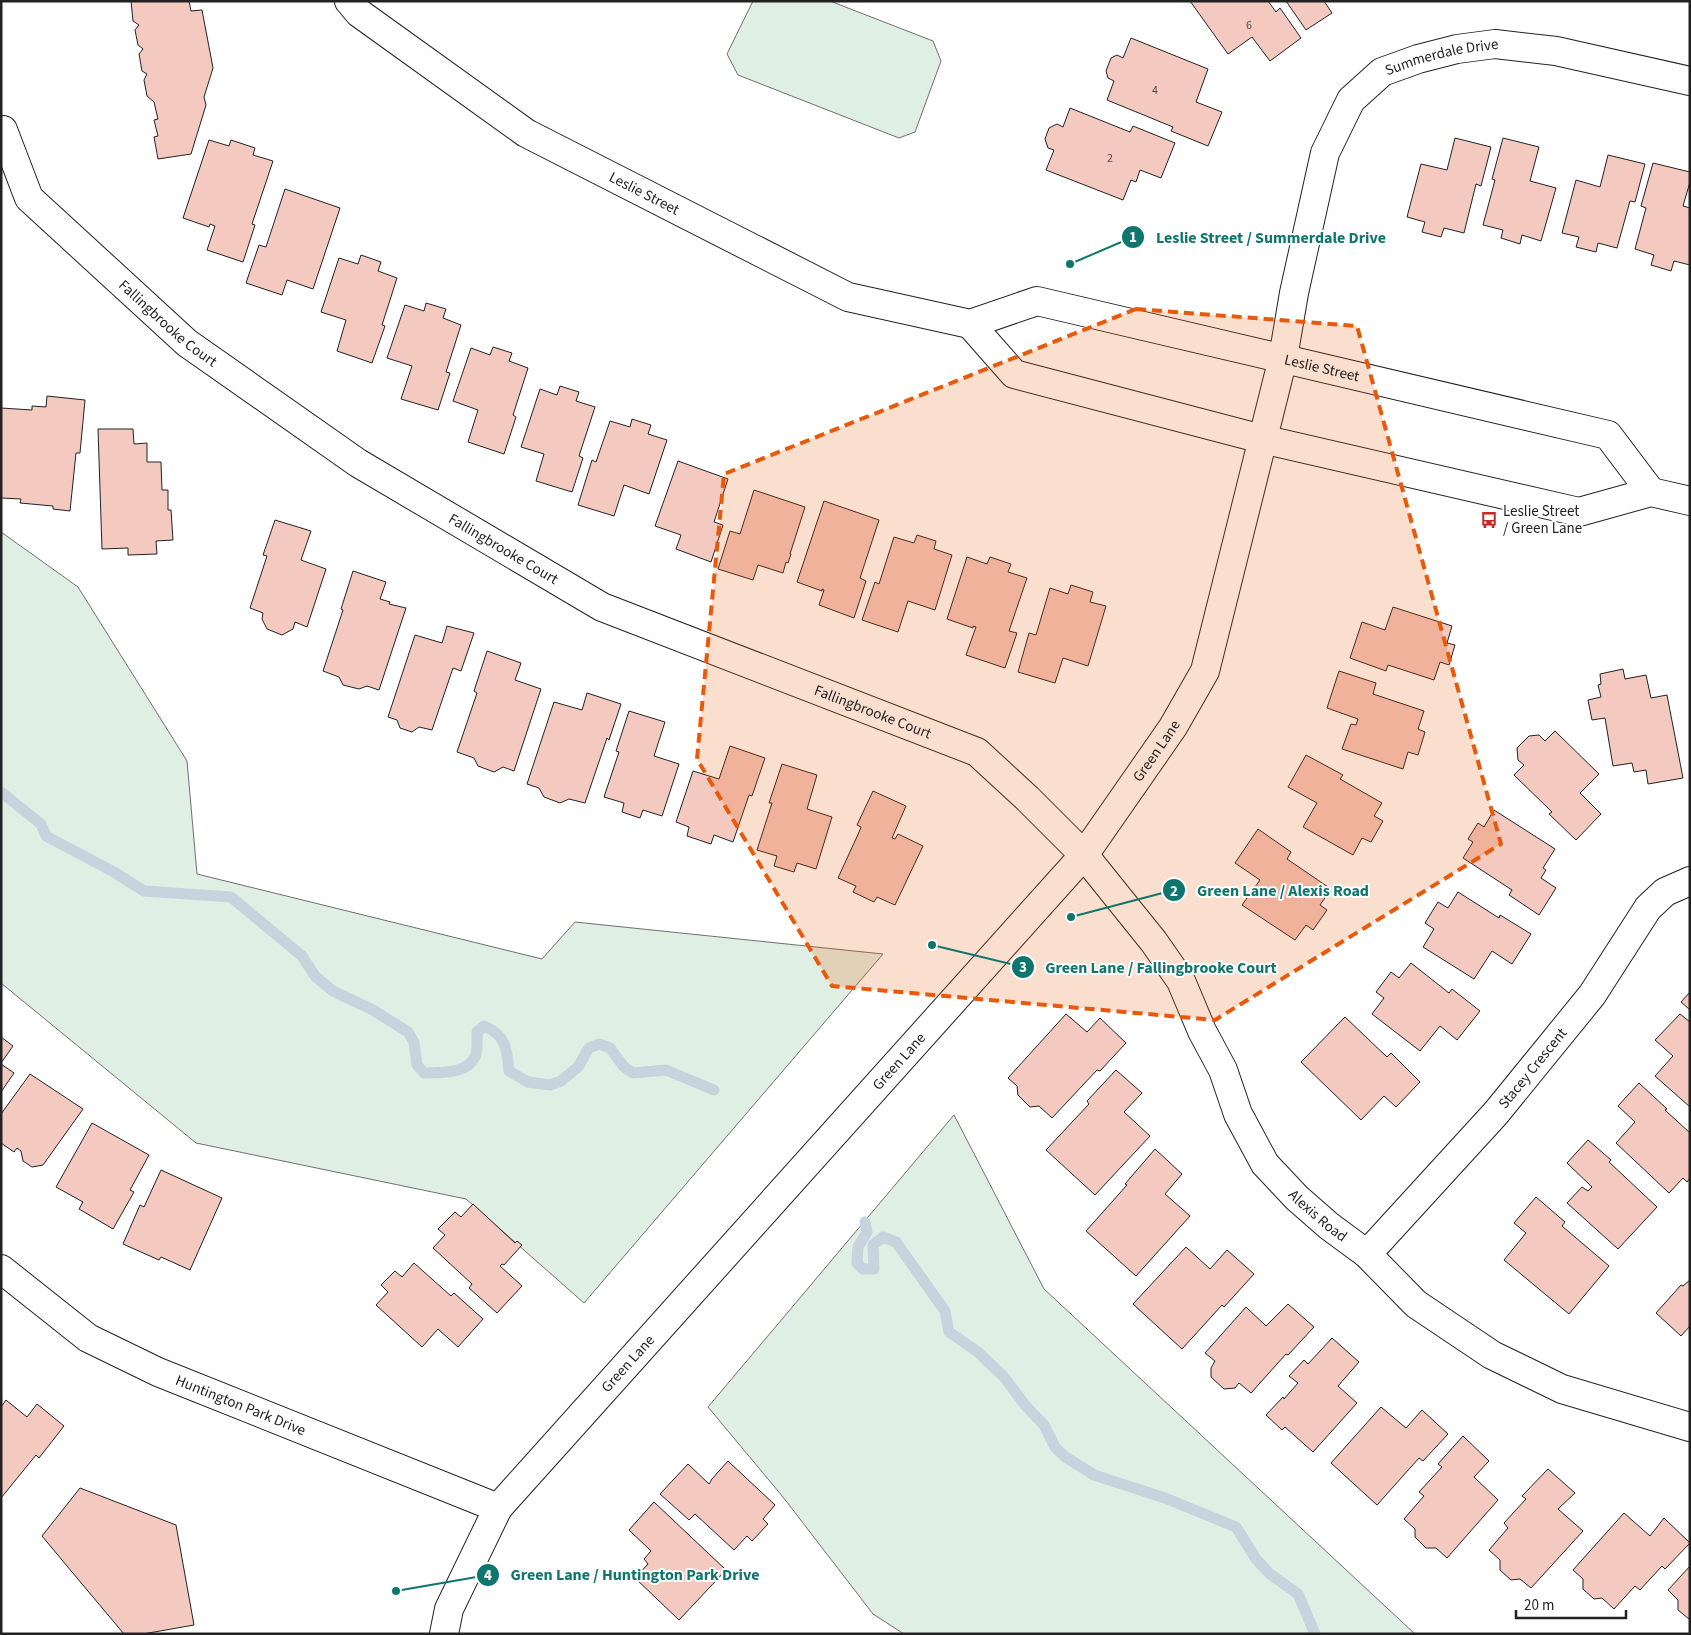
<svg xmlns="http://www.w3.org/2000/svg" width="1691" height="1635" font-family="'Source Sans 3',sans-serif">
<rect width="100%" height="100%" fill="#fff"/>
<g fill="#e0efe3" stroke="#6f6f6f">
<polygon points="753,1 830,1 933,41 941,61 915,132 899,138 738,75 727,54"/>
<polygon points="1,532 78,587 187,761 197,874 542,959 575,922 883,954 584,1303 466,1199 196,1143 1,983"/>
<polygon points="954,1115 1044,1289 1415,1634 904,1634 873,1614 783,1497 708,1407"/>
</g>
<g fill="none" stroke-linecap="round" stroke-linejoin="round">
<g stroke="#c7d3dd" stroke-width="11">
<path d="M1 792 41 824 46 836 114 872 144 891 231 897 302 956 315 976 333 991 373 1010 408 1032 414 1042 417 1065 424 1073C440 1072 466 1075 475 1057 478 1051 477 1039 477 1032L484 1026C506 1035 507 1049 509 1071L528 1082 550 1085 561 1081 578 1067 589 1048 599 1044 610 1048 624 1067 633 1073 666 1070 714 1090"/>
<polyline points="865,1222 867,1232 858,1247 857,1263 863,1269 874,1269 873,1245 883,1237 896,1242 945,1311 949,1332 978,1352 1004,1377 1025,1405 1044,1425 1055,1447 1064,1456 1094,1475 1165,1498 1236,1527 1256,1559 1270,1574 1298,1594 1315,1634"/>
</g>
</g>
<g fill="#f3c9c0" stroke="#222">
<polygon points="131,1 189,1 191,11 202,10 213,68 204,97 206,105 191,154 158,159 154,137 158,136 154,120 158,119 154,102 147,96 144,80 147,74 142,71 139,54 143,49 138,45 135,30 139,25 133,21"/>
<polygon points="1190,1 1268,1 1276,12 1280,8 1301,38 1270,61 1252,37 1228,54"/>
<polygon points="1286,1 1324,1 1332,13 1306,30"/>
<polygon points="1131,38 1208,69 1196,102 1222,112 1208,146 1171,131 1173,127 1107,100 1114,81 1108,78 1106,71 1111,58 1117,55 1123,58"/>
<polygon points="1070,108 1130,132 1133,126 1175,143 1161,178 1140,170 1136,182 1131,180 1123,200 1046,170 1054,150 1048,148 1045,139 1049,128 1057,124 1063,127"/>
<polygon points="1455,138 1491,147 1481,186 1476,184 1464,233 1444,228 1441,237 1422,232 1425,222 1407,217 1421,164 1447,170"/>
<polygon points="1503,138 1539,147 1530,181 1556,188 1541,241 1522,235 1520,244 1501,238 1503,230 1483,225 1495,180 1492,179"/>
<polygon points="209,140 229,146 231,140 255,148 253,155 273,161 252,224 255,225 243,262 207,250 215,226 210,224 209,227 183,218"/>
<polygon points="1608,155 1645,164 1635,202 1630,201 1617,248 1598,243 1596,252 1576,247 1579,237 1562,233 1576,180 1600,187"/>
<polygon points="1653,163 1690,172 1690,182 1683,206 1690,208 1690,265 1674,261 1671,271 1651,265 1654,255 1635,249 1646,208 1641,206"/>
<polygon points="285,189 340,208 313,289 287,280 282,295 246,283 259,245 266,247"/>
<polygon points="361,255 381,262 378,271 397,278 382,325 385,326 372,363 337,351 346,320 321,312 339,258 358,264"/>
<polygon points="426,303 446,309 443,318 461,325 446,372 450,373 438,410 401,399 412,366 387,358 405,305 424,311"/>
<polygon points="493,347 512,353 509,361 528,368 513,415 516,417 504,454 468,442 478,410 453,401 471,348 490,355"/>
<polygon points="560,386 579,392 576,401 595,407 579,456 583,458 572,492 536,481 544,454 521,447 540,389 557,395"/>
<polygon points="47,396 85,400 80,453 76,453 70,511 53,509 53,506 20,503 21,499 1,498 1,408 32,410 32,406 46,407"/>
<polygon points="632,419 651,425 648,434 667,440 649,494 624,485 614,516 578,505 592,460 596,462 610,421 630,427"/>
<polygon points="98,429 133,429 134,444 147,443 147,462 161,462 162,490 168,490 168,510 171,510 173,540 156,541 157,554 128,555 128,548 102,549"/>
<polygon points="678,461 728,479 714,522 723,525 711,562 676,549 681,535 655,526"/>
<polygon points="754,490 805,507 790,554 791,554 788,563 786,562 783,573 758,565 753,580 718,569 730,531 740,534"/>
<polygon points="824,501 879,520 860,578 866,581 854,618 819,605 824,590 822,589 822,591 797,582"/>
<polygon points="275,520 311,531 301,560 326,569 307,627 295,622 293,629 282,635 267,629 262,619 263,613 250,608 267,556 263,555"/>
<polygon points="917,535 936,541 934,549 952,555 935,610 908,601 898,632 862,620 875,582 879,584 894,537 914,543"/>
<polygon points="967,557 987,564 990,557 1011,564 1008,572 1027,578 1009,631 1017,633 1005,668 966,655 976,627 973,626 973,628 947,619"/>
<polygon points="353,571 386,582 380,599 390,602 389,604 406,608 379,690 367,686 359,689 343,685 339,677 323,671 343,610 341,609"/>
<polygon points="1071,585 1093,592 1090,602 1106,606 1088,666 1063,658 1055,683 1018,672 1029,633 1036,635 1050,588 1068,594"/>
<polygon points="1393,607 1452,626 1447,643 1455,645 1449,665 1440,662 1434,680 1388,665 1386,671 1350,658 1362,622 1385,630"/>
<polygon points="447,626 474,633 461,671 453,668 432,730 419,727 412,732 400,728 397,720 388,717 415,635 442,643"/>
<polygon points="487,651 521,663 515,680 541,689 514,771 503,767 494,772 478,766 474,758 457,752 477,693 474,691"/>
<polygon points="1623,669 1625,679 1646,675 1651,698 1667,695 1683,778 1648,784 1646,770 1634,772 1632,763 1613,766 1605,718 1592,720 1588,700 1601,697 1598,685 1601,684 1600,674"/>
<polygon points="1339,671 1376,683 1373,694 1424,711 1418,729 1425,732 1418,755 1408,752 1403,769 1342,749 1351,724 1356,725 1358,719 1327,708"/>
<polygon points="587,693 621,704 609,740 607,738 585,803 569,799 560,803 544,797 539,788 527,784 554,702 582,710"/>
<polygon points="629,711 665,722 654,756 679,764 662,816 643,810 640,818 622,812 624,803 604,797 619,752 616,751"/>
<polygon points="1555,731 1599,774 1580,793 1601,814 1576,840 1549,814 1552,812 1514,775 1524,765 1518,760 1517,748 1529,736 1539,735 1545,741"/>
<polygon points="730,746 765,758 752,796 749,795 733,842 714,835 711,844 687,836 689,827 676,822 693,771 719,779"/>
<polygon points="1306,755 1343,775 1340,779 1382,803 1374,816 1383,821 1371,842 1362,838 1353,855 1303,827 1317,803 1288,787"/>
<polygon points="782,764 817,775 807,809 832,817 816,869 797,863 794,872 774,866 777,856 757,850 772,803 769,803"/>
<polygon points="873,791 906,806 892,838 895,839 898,834 923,846 895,905 877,897 874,902 853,892 856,886 838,878 860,830 861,827 857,825"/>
<polygon points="1494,810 1555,849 1543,868 1546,870 1541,878 1556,888 1539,915 1509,895 1512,890 1463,858 1473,842 1468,839 1478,823 1484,827"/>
<polygon points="1258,829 1291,852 1287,859 1331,889 1320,905 1327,910 1313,930 1306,925 1295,940 1242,905 1260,880 1235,863"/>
<polygon points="1458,892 1499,918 1500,915 1531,934 1512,964 1492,951 1474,979 1423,947 1434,929 1425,923 1438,902 1448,908"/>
<polygon points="1411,963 1449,993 1452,989 1480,1011 1457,1040 1440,1026 1420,1051 1372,1014 1384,998 1376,992 1391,972 1399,978"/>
<polygon points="1690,992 1690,1010 1681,1002"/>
<polygon points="1066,1014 1087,1032 1100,1018 1126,1043 1100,1071 1097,1070 1052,1118 1039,1106 1030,1107 1018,1095 1017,1086 1008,1078"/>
<polygon points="1680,1014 1690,1022 1690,1107 1655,1076 1673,1056 1655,1040"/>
<polygon points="1345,1017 1387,1057 1391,1053 1420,1082 1396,1107 1384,1096 1361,1120 1301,1062"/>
<polygon points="1,1037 13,1046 1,1063"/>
<polygon points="1,1064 14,1073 1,1092"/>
<polygon points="1116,1070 1142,1093 1124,1112 1150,1136 1095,1195 1046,1150 1089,1104 1087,1101"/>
<polygon points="30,1074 83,1109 43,1165 32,1167 23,1161 21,1151 17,1148 14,1152 1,1143 1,1114"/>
<polygon points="1639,1083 1667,1109 1665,1110 1690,1133 1690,1178 1687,1182 1683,1178 1669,1193 1616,1143 1635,1122 1618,1106"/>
<polygon points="92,1123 149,1155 130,1190 134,1192 113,1229 79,1209 83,1202 56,1187"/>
<polygon points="1588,1140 1611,1160 1609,1162 1657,1207 1618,1249 1567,1203 1582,1187 1588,1191 1592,1187 1567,1163"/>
<polygon points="1155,1149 1182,1174 1165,1194 1190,1216 1136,1276 1086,1231 1127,1185 1125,1184"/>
<polygon points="161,1170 222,1198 190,1270 161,1257 159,1260 123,1244 140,1205 144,1207"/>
<polygon points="1536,1197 1565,1222 1562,1226 1609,1266 1569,1314 1504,1260 1526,1233 1514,1223"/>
<polygon points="473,1204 515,1243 517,1241 522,1245 504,1265 502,1264 500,1266 522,1286 497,1313 469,1288 472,1284 433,1248 445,1235 438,1229 455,1212 461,1217"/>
<polygon points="1186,1247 1210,1269 1227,1250 1254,1274 1224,1307 1222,1305 1182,1349 1133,1304"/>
<polygon points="414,1263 451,1296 454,1293 483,1319 458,1347 438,1329 422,1347 376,1305 388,1292 381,1285 395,1271 402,1277"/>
<polygon points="1690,1280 1690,1326 1681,1336 1656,1313 1681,1285 1683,1286"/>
<polygon points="1288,1304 1314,1327 1288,1355 1286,1354 1251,1393 1239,1383 1235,1388 1224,1389 1211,1377 1211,1368 1215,1361 1205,1353 1246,1307 1266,1326"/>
<polygon points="1332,1338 1359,1362 1338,1386 1357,1403 1313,1452 1285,1427 1282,1430 1266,1415 1283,1397 1284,1399 1298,1383 1289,1376 1304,1360 1308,1364"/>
<polygon points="6,1400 27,1417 37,1404 64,1426 39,1458 36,1455 1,1498 1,1407"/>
<polygon points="1381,1407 1406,1428 1422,1410 1448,1434 1423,1461 1419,1458 1377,1505 1331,1463"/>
<polygon points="1463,1436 1489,1461 1474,1477 1498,1500 1447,1558 1436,1548 1426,1548 1415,1537 1415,1529 1404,1519 1424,1496 1419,1492 1442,1467 1438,1464"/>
<polygon points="728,1461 775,1505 763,1519 768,1524 752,1541 747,1536 734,1550 695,1514 689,1520 660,1494 688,1464 709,1484 711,1481 711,1480"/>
<polygon points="1548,1469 1575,1493 1558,1509 1583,1531 1531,1588 1520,1579 1511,1580 1500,1570 1500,1560 1489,1550 1508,1528 1504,1523 1526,1499 1522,1496"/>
<polygon points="80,1488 176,1525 194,1625 143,1634 124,1634 72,1572 42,1536"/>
<polygon points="654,1502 726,1570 679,1620 635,1578 648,1564 644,1559 651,1551 629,1530"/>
<polygon points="1624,1513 1650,1536 1664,1518 1690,1543 1665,1569 1662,1566 1640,1590 1635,1586 1614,1609 1602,1598 1594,1599 1583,1589 1583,1579 1573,1570"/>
<polygon points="1690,1566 1690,1619 1689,1619 1678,1610 1678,1600 1668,1590"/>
</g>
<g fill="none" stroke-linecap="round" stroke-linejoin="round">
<g stroke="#222" stroke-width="30">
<g id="minor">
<path id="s1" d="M3 130 29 198 187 343 358 463 602 607 977 752 1028 799 1084 855 1154 942 1181 981 1202 1031 1223 1070 1238 1114 1265 1164 1297 1198 1329 1226 1367 1254 1416 1304 1492 1355 1562 1389 1690 1427"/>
<path id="s2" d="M1283 358 1294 293 1325 153 1351 100 1382 72 1418 59 1457 49 1495 44 1556 51 1690 81"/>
<path id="s3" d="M1367 1254 1496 1113 1592 995 1648 908 1665 892 1690 881"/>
<path id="s4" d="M1 1269 88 1338 158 1372 498 1508"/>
</g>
</g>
<g stroke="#222" stroke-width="30">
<g id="tertiary">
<path id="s5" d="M444 1634 449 1609 498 1508 1084 855 1173 727 1205 671 1283 358"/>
</g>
</g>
<g stroke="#222" stroke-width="30">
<g id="secondary">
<path id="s6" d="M349 1 359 13 526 133 848 297 970 324 1037 301 1608 435 1651 492"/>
<polyline points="970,324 1014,374 1262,439 1579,512 1651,492 1690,501"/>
</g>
</g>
<use href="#minor" stroke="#fff" stroke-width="28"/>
<use href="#tertiary" stroke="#fff" stroke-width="28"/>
<use href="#secondary" stroke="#fff" stroke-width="28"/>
</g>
<path fill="#e8590c" fill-opacity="0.2" stroke="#e8590c" stroke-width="4" stroke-dasharray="10 6" stroke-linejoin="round" d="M1136 309 1357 326 1501 844 1215 1020 832 986 697 759 724 474Z"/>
<defs>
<g id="bus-bare" transform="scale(1.35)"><path d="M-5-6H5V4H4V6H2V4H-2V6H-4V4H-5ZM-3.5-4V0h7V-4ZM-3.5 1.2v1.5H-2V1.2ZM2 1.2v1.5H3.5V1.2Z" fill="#c62828" stroke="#fff" stroke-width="2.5" paint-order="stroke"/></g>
</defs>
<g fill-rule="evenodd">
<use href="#bus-bare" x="1489" y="520"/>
</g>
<g text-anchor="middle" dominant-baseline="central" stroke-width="4" stroke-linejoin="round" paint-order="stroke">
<g font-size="12" fill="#564c4a">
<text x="1249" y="25">6</text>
<text x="1155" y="90">4</text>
<text x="1110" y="158">2</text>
</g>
<g font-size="15" fill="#222" stroke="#fff">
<text stroke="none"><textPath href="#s2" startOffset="372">Summerdale Drive</textPath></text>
<text stroke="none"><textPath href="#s6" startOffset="354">Leslie Street</textPath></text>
<text stroke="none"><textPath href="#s1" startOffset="260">Fallingbrooke Court</textPath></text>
<text stroke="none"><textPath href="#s6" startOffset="1071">Leslie Street</textPath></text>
<text stroke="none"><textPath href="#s1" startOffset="665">Fallingbrooke Court</textPath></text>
<text stroke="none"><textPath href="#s1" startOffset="1070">Fallingbrooke Court</textPath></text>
<text stroke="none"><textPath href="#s5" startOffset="1142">Green Lane</textPath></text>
<text stroke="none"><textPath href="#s5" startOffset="738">Green Lane</textPath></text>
<text stroke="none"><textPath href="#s3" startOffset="249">Stacey Crescent</textPath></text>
<text stroke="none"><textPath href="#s1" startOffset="1765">Alexis Road</textPath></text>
<text stroke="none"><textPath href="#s5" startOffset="332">Green Lane</textPath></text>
<text stroke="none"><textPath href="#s4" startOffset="278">Huntington Park Drive</textPath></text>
</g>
<g font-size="15" fill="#222" stroke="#fff" text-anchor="start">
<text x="1503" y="511">Leslie Street<tspan x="1503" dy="17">/ Green Lane</tspan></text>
</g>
</g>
<path fill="none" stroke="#0f766e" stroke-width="2" d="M1070 264L1133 237M1071 917L1174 890M932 945L1023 967M396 1591L488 1575"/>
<g fill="#0f766e" stroke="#fff" stroke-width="2">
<circle cx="1070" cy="264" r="5"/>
<circle cx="1071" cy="917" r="5"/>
<circle cx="932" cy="945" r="5"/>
<circle cx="396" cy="1591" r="5"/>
<circle cx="1133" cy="237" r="12"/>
<circle cx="1174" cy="890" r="12"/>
<circle cx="1023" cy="967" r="12"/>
<circle cx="488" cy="1575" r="12"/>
</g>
<g font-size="15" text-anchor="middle" font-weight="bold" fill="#fff">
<text x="1133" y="242">1</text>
<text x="1174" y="896">2</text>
<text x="1023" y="972">3</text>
<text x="488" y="1580">4</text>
</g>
<g font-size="16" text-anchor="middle" font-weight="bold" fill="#0f766e" stroke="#fff" stroke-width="4" stroke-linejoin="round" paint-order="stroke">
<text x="1271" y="243">Leslie Street / Summerdale Drive</text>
<text x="1283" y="896">Green Lane / Alexis Road</text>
<text x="1161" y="973">Green Lane / Fallingbrooke Court</text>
<text x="635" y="1580">Green Lane / Huntington Park Drive</text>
</g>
<rect width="1691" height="1635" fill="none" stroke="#222222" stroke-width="5"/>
<path d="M1516 1610v8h110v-8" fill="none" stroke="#222222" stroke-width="2.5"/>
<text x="1524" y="1610" font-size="15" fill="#222222" stroke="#ffffff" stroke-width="4" paint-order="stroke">20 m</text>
</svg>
